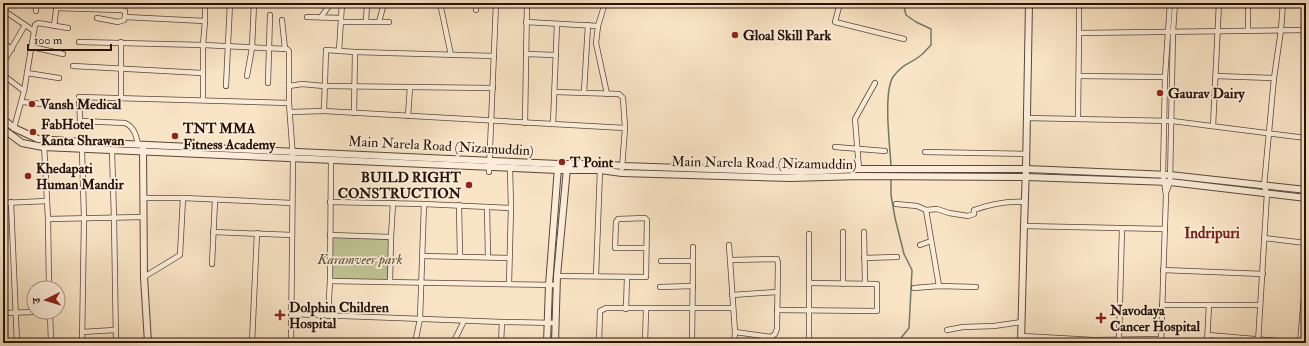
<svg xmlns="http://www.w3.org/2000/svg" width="1309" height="346" font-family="'IM FELL Double Pica','Noto Serif Devanagari',serif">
<rect width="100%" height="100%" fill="#f9e4c5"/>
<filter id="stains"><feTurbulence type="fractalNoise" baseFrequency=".005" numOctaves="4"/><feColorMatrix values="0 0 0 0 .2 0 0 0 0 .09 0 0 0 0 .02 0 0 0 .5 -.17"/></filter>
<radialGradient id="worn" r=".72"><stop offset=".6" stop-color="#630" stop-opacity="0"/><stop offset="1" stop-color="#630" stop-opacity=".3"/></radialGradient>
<polygon fill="#bfc494" stroke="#726b4f" points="332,237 389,239 388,280 332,279"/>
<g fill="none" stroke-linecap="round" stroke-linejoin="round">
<g stroke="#6f7a6c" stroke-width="1.5">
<path d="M891 166C890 146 883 93 893 77 902 64 910 64 920 56 924 53 928 48 931 45V29L916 22 906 15 904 7 906 3"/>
<polyline points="891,178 891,195 895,218 904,254 912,270 909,328 897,343"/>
</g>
<g stroke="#5b4639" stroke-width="6">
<g id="minor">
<polyline points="35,3 36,11"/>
<polyline points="440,3 451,55"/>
<polyline points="475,3 476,10"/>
<polyline points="605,3 598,26 596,43 607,94"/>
<polyline points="840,3 835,22 904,39"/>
<polyline points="883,3 884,3"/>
<polyline points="56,8 121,10 125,11 125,17"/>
<polyline points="3,10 34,31"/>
<polyline points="307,17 341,18"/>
<polyline points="321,17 331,3"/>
<polyline points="97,18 118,22 124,20 125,17 205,21"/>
<polyline points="282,20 285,49"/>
<polyline points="341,22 389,22"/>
<polyline points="366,22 367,3"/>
<polyline points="379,22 384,3"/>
<polyline points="526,22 598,26"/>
<polyline points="54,26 57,3"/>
<polyline points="1248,30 1248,3"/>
<polyline points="1079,33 1306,30"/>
<polyline points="79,42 203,45 287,49 289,51 289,103 293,158 291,343"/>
<polyline points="121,42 121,98"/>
<polyline points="3,43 12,49"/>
<polyline points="32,47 63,54"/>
<polyline points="339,51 342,3"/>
<polyline points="526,54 556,55"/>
<polyline points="494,56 355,52 326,50 324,111 625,128"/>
<polyline points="3,63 25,25"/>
<polyline points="73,66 202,73"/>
<polyline points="27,73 59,78"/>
<polyline points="3,75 24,91"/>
<polyline points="247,76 252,48 254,3"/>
<polyline points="1079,76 1165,77"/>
<polyline points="1216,76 1274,78"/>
<polyline points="268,83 270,15"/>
<polyline points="226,86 230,3"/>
<polyline points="289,86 302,84 324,86 493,88"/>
<polyline points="555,92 619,94 623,98 625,128 622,168"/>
<polyline points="584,92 588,25"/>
<polyline points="203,100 203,45 205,21 205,3"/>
<polyline points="22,102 54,105"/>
<polyline points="290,112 324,111"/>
<polyline points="354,113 355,52"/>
<polyline points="408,116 410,87"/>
<polyline points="1027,118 1172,121 1306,138"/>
<polyline points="1078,118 1079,33 1079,3"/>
<polyline points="525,123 527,3"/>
<polyline points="553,124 557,24"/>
<polyline points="1213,126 1219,3"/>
<polyline points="14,128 24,91 35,25 38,23 68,28"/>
<polyline points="44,144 48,219 49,288"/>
<path d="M138 144C136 135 134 127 125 123L80 121 79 97 289 103"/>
<polyline points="835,147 885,151"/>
<polyline points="82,149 84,219 82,343"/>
<polyline points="112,151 114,218 116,343"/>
<polyline points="925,152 1027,154"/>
<polyline points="859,169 855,119 875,83"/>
<polyline points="489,172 496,3"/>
<polyline points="1166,193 1170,182 1173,31 1175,3"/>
<polyline points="143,198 183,198 292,203"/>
<polyline points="11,202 17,343"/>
<polyline points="330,202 424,204 511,208"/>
<polyline points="3,203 47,201"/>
<path d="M896 204 917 206 926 210 937 209 949 213 968 216 974 214V210C991 204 1007 201 1025 202"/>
<polyline points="459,205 460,256"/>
<polyline points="487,207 488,257"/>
<polyline points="926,210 939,286"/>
<polyline points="48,219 144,217"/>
<polyline points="1024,226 1165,229"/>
<polyline points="213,232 292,235"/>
<polyline points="864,232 865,284"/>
<polyline points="809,234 809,343"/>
<polyline points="330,235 391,237 390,282"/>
<polyline points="391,237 393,203"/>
<polyline points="1264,238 1306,243"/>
<polyline points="729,245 735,332 734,343"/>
<polyline points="920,245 931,241"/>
<polyline points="423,256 509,258"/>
<polyline points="864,258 897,257"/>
<polyline points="730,260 777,259 778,263 777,329 775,334 771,337 735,332"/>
<polyline points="661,261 693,261 692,343"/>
<polyline points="693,261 693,247"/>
<polyline points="212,264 215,200"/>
<polyline points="1163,270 1263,274"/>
<polyline points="557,276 646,277 647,220 645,218 618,219 616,222 615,248 646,248"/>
<polyline points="596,276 600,170"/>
<polyline points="144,277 180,255 183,198"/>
<polyline points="330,281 557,285"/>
<polyline points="509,284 511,208 510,168"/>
<polyline points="843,284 843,232"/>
<polyline points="660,287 693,286"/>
<polyline points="914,288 939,286 976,287"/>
<polyline points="732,295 777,292"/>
<polyline points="1162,305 1260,305"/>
<polyline points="626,309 627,277"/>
<polyline points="777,310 877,311 877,284 810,283"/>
<polyline points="50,312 51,343"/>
<polyline points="3,313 34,312"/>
<polyline points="291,314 502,322 556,323"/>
<polyline points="328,316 330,281 331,160"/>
<polyline points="947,330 963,327 994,326 1022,322"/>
<polyline points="82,332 115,330"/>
<polyline points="1208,335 1301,343"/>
<polyline points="1022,336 1094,340 1161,339"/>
<polyline points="1119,339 1122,228"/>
<polyline points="252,343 257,233"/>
<polyline points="415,343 420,319 424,204"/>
<polyline points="453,343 464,321"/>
<polyline points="501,343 502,322"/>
<polyline points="599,343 600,311 606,308 733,308"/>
<polyline points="645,343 646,309"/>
<polyline points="1161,343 1166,195 1163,175 1165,77 1170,3"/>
<polyline points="1207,343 1209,305"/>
<polyline points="1258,343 1267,193 1264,186 1274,78 1281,30 1283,3"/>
<polyline points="1300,343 1306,274"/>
</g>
</g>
<g stroke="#5b4639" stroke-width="8">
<g id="tertiary">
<polyline points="3,119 14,128 38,139 83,142 559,164 600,164 623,166 801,172 859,169 1026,169 1170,175 1306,190"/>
<polyline points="3,129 22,143 43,147 558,170 600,170 622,173 791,178 860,176 1026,177 1170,182 1306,198"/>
<polyline points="143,149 144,277 148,343"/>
<polyline points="547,343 549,285 558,167"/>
<polyline points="555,343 557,276 567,168"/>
<polyline points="1021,343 1024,226 1026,169 1029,3"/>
</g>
</g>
<use href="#minor" stroke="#fbedd9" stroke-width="4.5"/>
<use href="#tertiary" stroke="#fbedd9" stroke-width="6"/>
</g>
<g fill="#8f2418" stroke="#fbedd9" stroke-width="1.5">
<circle cx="735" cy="35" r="4"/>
<circle cx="1160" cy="93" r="4"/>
<circle cx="32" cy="104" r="4"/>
<circle cx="33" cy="132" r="4"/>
<circle cx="175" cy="136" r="4"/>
<circle cx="562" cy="162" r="4"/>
<circle cx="28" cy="176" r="4"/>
<circle cx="469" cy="185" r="4"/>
<path d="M278 309h4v4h4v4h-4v4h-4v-4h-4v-4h4z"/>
<path d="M1099 312h4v4h4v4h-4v4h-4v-4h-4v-4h4z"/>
</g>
<g text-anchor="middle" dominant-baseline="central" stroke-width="3.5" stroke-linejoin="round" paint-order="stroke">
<g font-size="14" font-weight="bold" fill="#26120a" stroke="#fbedd9" text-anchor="start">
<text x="743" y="35">Gloal Skill Park</text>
<text x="1168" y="93">Gaurav Dairy</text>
<text x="40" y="104">Vansh Medical</text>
<text x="41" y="124">FabHotel<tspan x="41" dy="16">Kanta Shrawan</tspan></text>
<text x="183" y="128">TNT MMA<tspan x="183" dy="16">Fitness Academy</tspan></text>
<text x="570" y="162">T Point</text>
<text x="36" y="168">Khedapati<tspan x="36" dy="16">Human Mandir</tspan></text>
<text x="461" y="177" text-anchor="end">BUILD RIGHT<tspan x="461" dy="16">CONSTRUCTION</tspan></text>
<text x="289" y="307">Dolphin Children<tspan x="289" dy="16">Hospital</tspan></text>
<text x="1110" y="310">Navodaya<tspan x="1110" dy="16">Cancer Hospital</tspan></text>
</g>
<g font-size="14" fill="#26120a" stroke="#fbedd9">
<text transform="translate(441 146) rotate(3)">Main Narela Road (Nizamuddin)</text>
<text transform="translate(764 163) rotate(1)">Main Narela Road (Nizamuddin)</text>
</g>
<g font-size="14" font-style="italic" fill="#5c503a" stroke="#fbedd9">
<text x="360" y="259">Karamveer park</text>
</g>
<g font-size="15" font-weight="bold" fill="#7a1f14" stroke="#fbedd9">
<text x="1212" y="233">Indripuri</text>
</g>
</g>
<rect width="1309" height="346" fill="none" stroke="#f9e4c5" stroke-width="16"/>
<rect x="4" y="4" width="1301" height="338" fill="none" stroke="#26120a" stroke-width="2"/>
<rect x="8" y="8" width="1293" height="330" fill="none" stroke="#26120a"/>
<g transform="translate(46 300) rotate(265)"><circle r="19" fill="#fbedd9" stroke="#a69586"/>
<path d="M0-3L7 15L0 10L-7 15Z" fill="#8f2418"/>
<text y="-6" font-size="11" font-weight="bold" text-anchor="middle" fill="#26120a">उ</text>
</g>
<path d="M28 44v6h83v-6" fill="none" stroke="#26120a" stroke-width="2"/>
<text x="34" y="44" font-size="12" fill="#26120a" stroke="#fbedd9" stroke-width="3" paint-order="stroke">100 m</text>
<rect width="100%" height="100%" filter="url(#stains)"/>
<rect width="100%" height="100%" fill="url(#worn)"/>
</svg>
